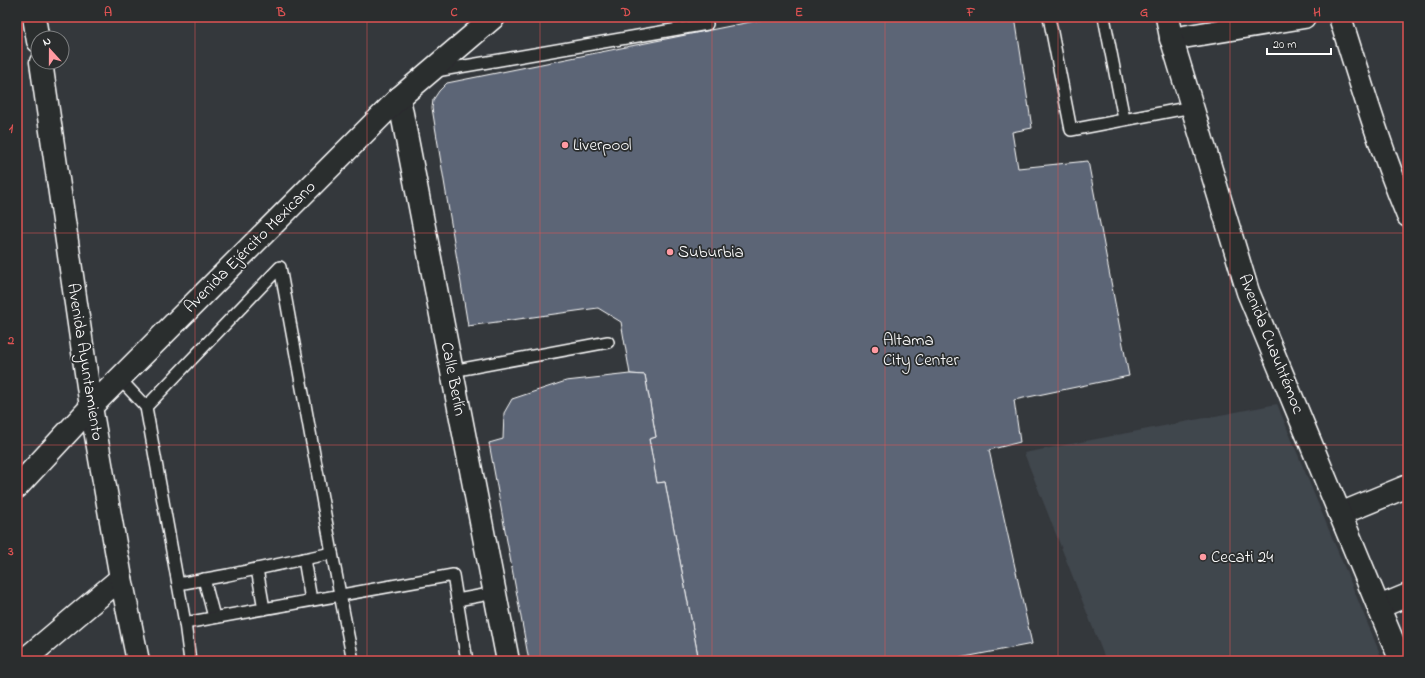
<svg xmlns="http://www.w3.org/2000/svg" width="1425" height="678" font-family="'Indie Flower',sans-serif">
<rect width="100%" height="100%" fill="#34383c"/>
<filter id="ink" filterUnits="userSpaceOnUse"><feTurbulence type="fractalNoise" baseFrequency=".025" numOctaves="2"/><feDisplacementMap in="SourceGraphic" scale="8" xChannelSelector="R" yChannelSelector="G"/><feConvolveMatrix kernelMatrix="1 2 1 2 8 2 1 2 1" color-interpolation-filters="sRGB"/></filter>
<g filter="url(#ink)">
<polygon fill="#40464d" points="1277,404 1383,661 1106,661 1024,453"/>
<g fill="#5c6576" stroke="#fff">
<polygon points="775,17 1015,17 1032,128 1012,132 1018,168 1088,161 1129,376 1014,400 1020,442 989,450 1032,644 944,661 699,661 665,482 657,483 649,439 656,437 645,375 630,374 621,322 598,308 468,326 432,108 433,100 439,91 447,83"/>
<polygon points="630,374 645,375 656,437 649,439 657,483 665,482 699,661 529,661 489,443 503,439 504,413 512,399 566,381"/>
</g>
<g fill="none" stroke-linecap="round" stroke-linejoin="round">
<g stroke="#fff" stroke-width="14">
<g id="lane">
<polyline points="1049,17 1071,130 1192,107"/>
<polyline points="1104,17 1124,119"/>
<polyline points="436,71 707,24 705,17"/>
<polyline points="452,371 608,342"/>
<polyline points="119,378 146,407"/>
<polyline points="304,559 311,600"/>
<polyline points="257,569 264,609"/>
<polyline points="204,579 214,617"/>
<polyline points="178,584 228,575 332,553"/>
<polyline points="457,600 495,593"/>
<polyline points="185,623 453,575 467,661"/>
<polyline points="190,661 185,623 146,407 280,267 332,553 353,661"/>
</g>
</g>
<g stroke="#fff" stroke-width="25">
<g id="street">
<path d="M1340 17C1361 84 1381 151 1408 216"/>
<polyline points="1171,39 1304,17"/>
<polyline points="399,98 508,661"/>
<polyline points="1340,514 1408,486"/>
<polyline points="1379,607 1408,595"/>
<polyline points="23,661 121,578"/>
</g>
</g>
<g stroke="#fff" stroke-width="25">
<g id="secondary">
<polyline points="34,17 38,41"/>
<polyline points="1167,17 1171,37 1248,292 1401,661"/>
<polyline points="41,62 91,407 121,578 138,661"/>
<polyline points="17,487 91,407 399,98 494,17"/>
</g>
</g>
<use href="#lane" stroke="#2a2d2e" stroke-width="11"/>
<use href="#street" stroke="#2a2d2e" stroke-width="22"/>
<use href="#secondary" stroke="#2a2d2e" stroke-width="22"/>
</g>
</g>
<path fill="none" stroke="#de5353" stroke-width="1" stroke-opacity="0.55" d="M195 17V661M367 17V661M540 17V661M712 17V661M885 17V661M1058 17V661M1230 17V661M17 233H1408M17 445H1408"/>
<g fill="#ff9aa2" stroke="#2a2d2e" stroke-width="1.5">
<circle cx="565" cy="145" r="4"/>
<circle cx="670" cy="252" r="4"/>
<circle cx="875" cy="350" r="4"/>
<circle cx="1203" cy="557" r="4"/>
</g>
<g text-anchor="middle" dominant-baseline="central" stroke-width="3.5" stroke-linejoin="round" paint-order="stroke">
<g font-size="17" fill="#fff" stroke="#2a2d2e" text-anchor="start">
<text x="573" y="145">Liverpool</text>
<text x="678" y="252">Suburbia</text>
<text x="883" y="340">Altama<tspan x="883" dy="20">City Center</tspan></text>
<text x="1211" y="557">Cecati 24</text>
</g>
<g font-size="17" fill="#fff" stroke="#2a2d2e">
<text transform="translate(250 247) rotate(-45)">Avenida Ejército Mexicano</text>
<text transform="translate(1271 344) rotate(68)">Avenida Cuauhtémoc</text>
<text transform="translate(85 362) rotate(81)">Avenida Ayuntamiento</text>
<text transform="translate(453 379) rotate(79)">Calle Berlín</text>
</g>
</g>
<rect width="1425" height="678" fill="none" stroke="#2a2d2e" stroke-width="44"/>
<g transform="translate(50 50) rotate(339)"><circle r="19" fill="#2a2d2e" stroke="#7f8182"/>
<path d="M0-3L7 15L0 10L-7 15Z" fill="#ff9aa2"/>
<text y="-6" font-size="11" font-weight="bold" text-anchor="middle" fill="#ffffff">N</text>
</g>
<path d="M1267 48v6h64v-6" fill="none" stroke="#ffffff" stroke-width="2"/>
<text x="1273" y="48" font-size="12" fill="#ffffff" stroke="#2a2d2e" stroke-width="3" paint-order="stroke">20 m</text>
<rect x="22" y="22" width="1381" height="634" fill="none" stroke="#de5353" stroke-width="1.5"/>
<g font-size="13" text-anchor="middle" font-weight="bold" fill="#de5353">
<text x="108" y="16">A</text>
<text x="281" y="16">B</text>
<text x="454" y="16">C</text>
<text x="626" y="16">D</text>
<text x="799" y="16">E</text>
<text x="971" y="16">F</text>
<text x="1144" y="16">G</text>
<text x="1317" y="16">H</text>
<text x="11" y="132">1</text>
<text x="11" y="344">2</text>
<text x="11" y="555">3</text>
</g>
</svg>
